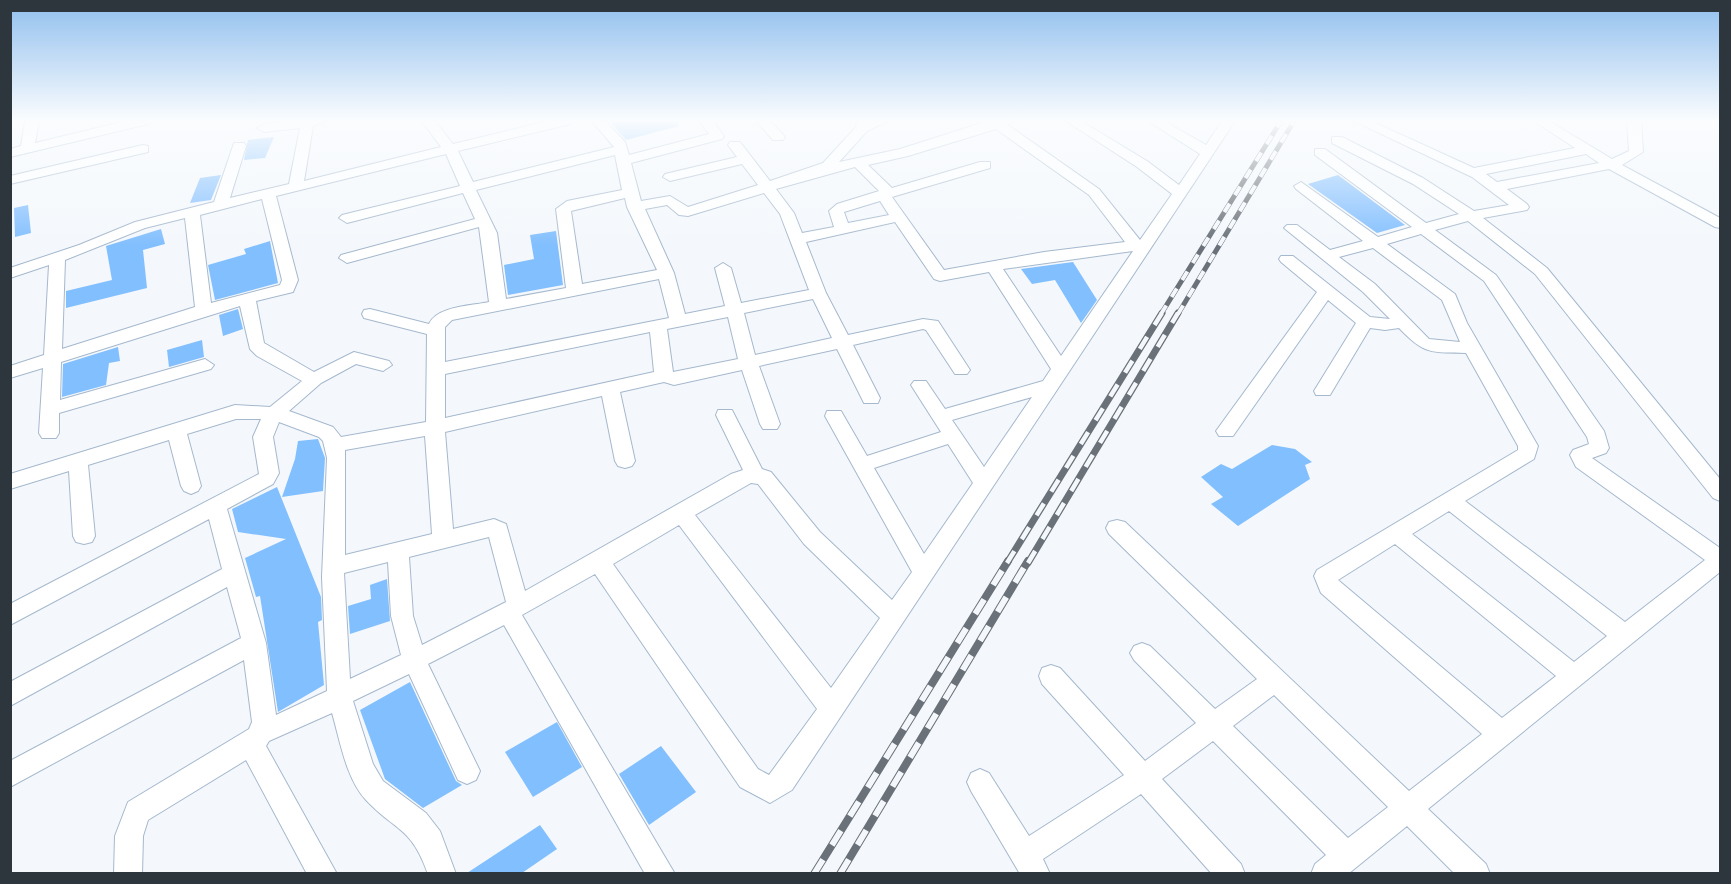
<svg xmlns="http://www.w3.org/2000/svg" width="1731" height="884" font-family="'Asap Condensed',sans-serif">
<rect width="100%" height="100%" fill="#f4f8fc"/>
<g fill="#82bffe">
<polygon points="609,121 678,121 679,126 626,140"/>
<polygon points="274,137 265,158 244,160 248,140"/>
<polygon points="221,175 211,200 190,203 200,178"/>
<polygon points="1338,175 1405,225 1377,233 1308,184"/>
<polygon points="28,205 31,233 15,237 14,208"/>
<polygon points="161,229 165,244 143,250 147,288 66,308 66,291 112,280 106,246"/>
<polygon points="556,231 563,285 508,295 504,265 534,259 530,235"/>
<polygon points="270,241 278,283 215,300 208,265 246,254 244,249"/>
<polygon points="1073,262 1097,300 1081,323 1055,280 1032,284 1021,269"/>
<polygon points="238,309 243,329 223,336 219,315"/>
<polygon points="202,340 204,357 169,367 167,350"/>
<polygon points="118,347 120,361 109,363 106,385 62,397 63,364"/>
<polygon points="318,439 325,458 323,491 282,497 295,459 298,441"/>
<polygon points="1272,445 1295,449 1312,462 1305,465 1310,479 1238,526 1211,504 1223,497 1201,477 1221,464 1232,469"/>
<polygon points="277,487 321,597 322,620 318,622 324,685 278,712 260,596 256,597 245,558 286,539 238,532 232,509"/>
<polygon points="387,579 390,621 350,634 348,606 371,599 370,585"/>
<polygon points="410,682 456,781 462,785 423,808 385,779 360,710"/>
<polygon points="557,722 582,767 533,797 505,752"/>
<polygon points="661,746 696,792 649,825 619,774"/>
<polygon points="540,825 557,849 522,873 467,873"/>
</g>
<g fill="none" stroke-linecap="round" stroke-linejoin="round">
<g stroke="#a5b8cd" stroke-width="2">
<g id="minor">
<polygon points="25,121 39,121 35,143 126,121 149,121 148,124 10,157 10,149 21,146"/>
<path d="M288 121H327L313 126 304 181 441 147 422 121H435L453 144 548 121H571L570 124 458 151 473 182 614 147 592 121H605L625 142 629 155 709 134 700 121H713L724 136 722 139 631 163 641 201 670 196 688 207 758 185 742 164 670 181 663 177 665 174 737 157 728 145 730 142H740L770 181 823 163 856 127 857 121H888L867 131 839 162 900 149 988 121H1014L1008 125 1099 189 1140 240 1172 194 1137 167 1066 121H1081L1147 161 1179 185 1200 154 1148 121H1164L1206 145 1222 121H1235L792 790 770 803 740 787 595 574 522 615 675 874H645L504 625 428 664 480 771 476 780 467 784 458 780 409 674 353 701 373 764 383 781 426 813 440 831 456 874H428C411 826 396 832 366 800 346 779 340 740 332 713L269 741 266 746 337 874H307L246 760 148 820 143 836 142 874H114L115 836 128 802 249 729 252 722 244 660 10 787V761L241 638 227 587 10 706V682L222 569 209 519 10 625V604L259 474 253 437 261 419H236L187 434 201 486 198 491 191 494 184 491 181 486 169 440 88 465 95 536 92 542 84 544 76 542 73 536 69 471 10 489V474L235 405 270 407 302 381 257 356 250 349 240 306 61 362 60 400 205 359 214 365 211 369 59 413V433L56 438H42L39 433 43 368 10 378V366L44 355 49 265 10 278V268L79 245 135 222 214 202 234 143H244L246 146 230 198 289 184 300 128 264 132 257 128 264 124ZM996 129 1089 195 1125 242 1044 252 944 270 892 197 990 168V162H980L892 188 868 165 908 156ZM446 154 460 186 342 215 339 218 347 223 463 193 475 219 341 255 339 258 347 263 479 227 489 302C471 306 437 306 429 324L370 309 364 310 362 314 364 318 427 334 426 422 341 437 333 427 289 411 321 383 356 364 383 371 392 365 389 361 354 352 314 372 264 343 256 301 293 292 298 280 276 196ZM615 155 622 190 567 201 556 209 566 288 506 299 497 233 476 190ZM855 167 879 191 837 204 829 211 834 227 802 233 794 213 776 189ZM764 193 780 214 809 290 741 303 731 268 723 263 715 268 725 306 685 314 674 273 645 209 667 205 679 215 688 216ZM625 198 627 207 657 270 582 284 571 211ZM262 199 282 280 280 285 211 303 200 215ZM880 201 889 215 848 223 844 212ZM185 218 195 307 62 349 65 260 145 228ZM895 222 934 279 940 281 989 272 1051 369 1043 381 945 409 926 381H914L911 385 941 432 867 456 841 411H827L825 416 912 572 892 600 820 532 771 472 762 469 732 410H718L716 415 743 470 731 474 525 591 506 524 494 519 453 529 445 432 602 396 615 461 618 466 625 468 632 466 635 461 620 392 664 382 674 385 742 370 760 424 763 429H777L780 424 759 366 837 349 864 403H878L880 398 853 345 923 329 926 330 955 374H967L970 370 938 321 923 319 848 335 826 293 806 242ZM1133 251 1061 356 1003 269ZM659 279 669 318 445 362V327L452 320ZM813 299 832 338 755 355 744 313ZM728 317 738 359 673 372 667 329ZM650 332 654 372 445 418V374ZM1032 397 984 467 952 420ZM279 422 319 437 323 441 327 458 322 577 327 691 276 715 266 643 227 509 273 484 279 473 273 437ZM425 436 432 534 345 555V450ZM948 444 973 483 924 554 874 468ZM751 483 758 484 804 544 880 618 831 688 695 515ZM679 525 817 709 769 775 758 769 613 564ZM489 537 506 602 422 645 413 616 409 557ZM388 562 391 616 401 655 350 679 344 573Z"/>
<polygon points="756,121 770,121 785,137 783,140 773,140"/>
<path d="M1354 121H1371L1474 168 1575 148 1534 121H1549L1612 159 1629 151 1627 121H1641L1643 152 1622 165 1720 218V228L1715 227 1609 169 1507 189 1527 204 1529 207 1527 210 1483 218 1547 268 1720 479V501L1713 498 1535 274 1468 221 1435 230 1496 275 1604 431 1609 448 1606 453 1592 458 1720 548V572L1428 809 1486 864 1490 874H1455L1407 826 1348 874H1311L1315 864 1326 855 1213 741 1162 779 1241 864 1245 874H1212L1141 794 1043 859 1050 874H1020L971 791 967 782 971 773 980 769 989 773 1029 836 1124 775 1042 684 1039 676 1042 668 1051 665 1060 668 1145 761 1196 723 1134 660 1130 653 1134 646 1142 643 1150 646 1215 709 1257 679 1109 534 1106 528 1109 522 1117 520 1125 522 1409 791 1482 734 1321 593 1314 576 1317 570 1518 450V446L1466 353C1430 352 1425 355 1399 328L1385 330 1370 328 1330 395H1316L1314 391 1356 323 1328 300 1233 436H1219L1216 431 1317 292 1281 262 1279 259 1281 256H1293L1370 317 1390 319 1363 292 1284 228 1287 225H1297L1330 250 1363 241 1296 189 1294 186 1301 182 1378 237 1412 227 1315 155V149H1325L1426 223 1459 214 1413 184 1332 143V137H1342L1423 178 1474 211 1509 205 1472 177ZM1586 154 1599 163 1497 182 1486 174ZM1421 234 1484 281 1587 437 1589 444 1573 450 1570 455 1576 467 1705 560 1625 622 1465 501 1534 459 1538 446 1467 323 1455 294 1387 244ZM1373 248 1442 300 1460 342 1429 339 1375 284 1339 257ZM1449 511 1607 636 1574 662 1412 534ZM1395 544 1556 676 1502 718 1338 580ZM1274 695 1388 807 1348 838 1233 726Z"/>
<polygon points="143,145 148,146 148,152 10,184 10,176"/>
</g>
</g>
<use href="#minor" fill="#fff" fill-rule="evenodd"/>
<g stroke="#6a7178" stroke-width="5">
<g id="rail-far2">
<polyline points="1161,314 1281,121"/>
<polyline points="1178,314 1294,121"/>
</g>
</g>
<g stroke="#6a7178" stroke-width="7">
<g id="rail-far1">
<polyline points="1007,563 1162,313"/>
<polyline points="1028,563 1178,313"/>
</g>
</g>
<g stroke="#6a7178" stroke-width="8">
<g id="rail">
<polyline points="814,874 1008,561"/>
<polyline points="840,874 1028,561"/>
</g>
</g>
<use href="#rail-far2" stroke="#f4f8fc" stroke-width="4" stroke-dasharray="10" stroke-linecap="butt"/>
<use href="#rail-far1" stroke="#f4f8fc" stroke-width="4.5" stroke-dasharray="14" stroke-linecap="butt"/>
<use href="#rail" stroke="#f4f8fc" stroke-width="6" stroke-dasharray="17" stroke-linecap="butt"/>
</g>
<linearGradient id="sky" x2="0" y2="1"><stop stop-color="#90bfee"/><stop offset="0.49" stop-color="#fafcfe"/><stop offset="1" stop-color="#fafcfe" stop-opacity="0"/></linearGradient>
<rect width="1731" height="245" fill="url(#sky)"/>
<rect width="1731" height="884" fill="none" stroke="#2d353d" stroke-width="24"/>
</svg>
